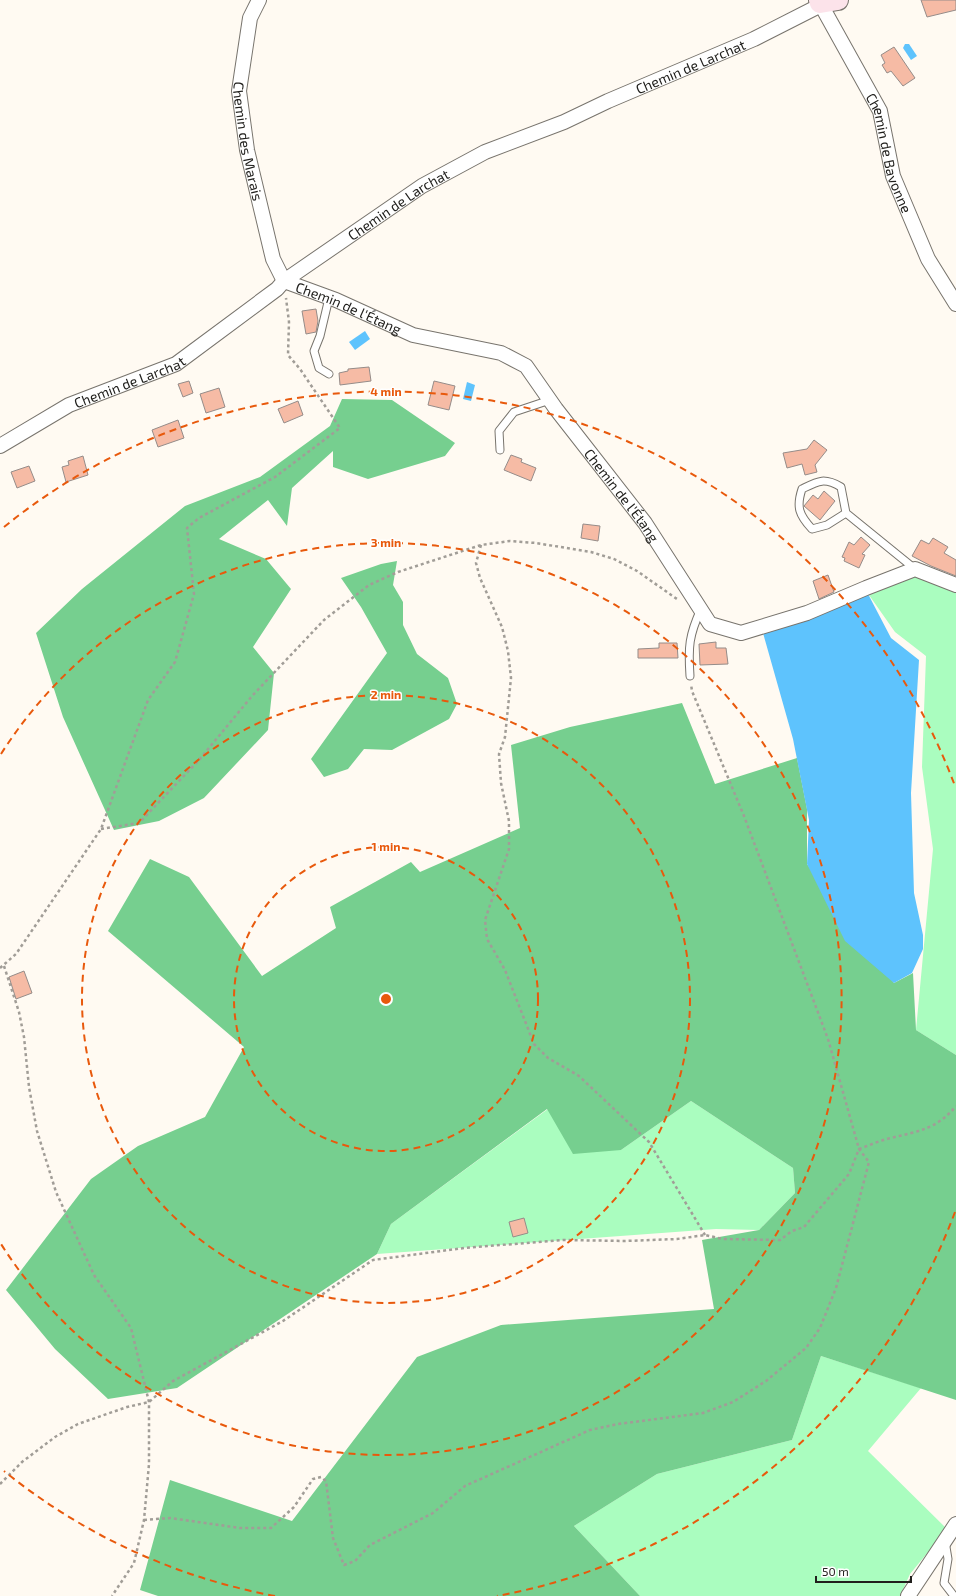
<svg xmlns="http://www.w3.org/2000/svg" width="956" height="1596" font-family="'Exo 2',sans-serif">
<rect width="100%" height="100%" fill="#fffaf2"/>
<g fill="#aafdbf">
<polygon points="913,576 956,590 956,1055 916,1030 933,849 922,767 926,656 895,632 869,595 890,584"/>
<polygon points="691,1101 793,1168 795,1193 759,1230 716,1229 377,1254 391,1224 548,1109 621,1150"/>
<polygon points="821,1356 921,1388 868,1451 947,1529 910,1574 900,1596 640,1596 574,1526 657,1474 792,1440"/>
</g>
<g fill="#76cf8f">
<polygon points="342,399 392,400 455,443 445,456 368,479 333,467 333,451 292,488 287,526 268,500 219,539 266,559 291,589 253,647 274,673 268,730 204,798 159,821 114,830 63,717 36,633 82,589 185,506 260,477 330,426"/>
<polygon points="397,561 393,585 403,602 403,625 417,654 448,678 457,704 449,719 392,750 364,749 348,769 324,777 311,759 387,653 361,607 341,578 381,564"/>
<polygon points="682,703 715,784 797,758 807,809 807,864 894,983 913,973 916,1030 956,1055 956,1400 821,1356 792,1440 657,1474 574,1526 640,1596 158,1596 140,1590 170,1480 292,1521 417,1357 501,1325 714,1309 702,1240 759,1230 795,1193 793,1168 691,1101 621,1150 573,1154 547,1109 391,1224 377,1254 177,1388 108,1399 55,1349 6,1290 91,1179 138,1146 205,1117 244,1047 108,931 150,859 189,877 262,976 336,928 330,907 411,862 420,872 520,828 511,745 570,727"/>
</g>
<g fill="#5ec3fd">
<polygon points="905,44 909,44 917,56 911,60 903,48"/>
<polygon points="365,331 370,339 355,350 349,342"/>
<polygon points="467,382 475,385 471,401 463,399"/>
<polygon points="867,592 891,638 919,660 911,793 914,893 923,935 923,949 912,973 894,983 845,941 807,864 809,820 793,739 763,633"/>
</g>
<g fill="#f6bba5" stroke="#958c89">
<polygon points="921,0 956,0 956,10 927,17"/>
<polygon points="894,47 915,78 903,86 891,71 887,73 882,65 885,63 881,55"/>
<polygon points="316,309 318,321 316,332 306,334 302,311"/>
<polygon points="369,367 371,381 340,385 339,373 348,371 348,369"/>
<polygon points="189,381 193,393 183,397 178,384"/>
<polygon points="434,381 455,386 449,410 428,405"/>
<polygon points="219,388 225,407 206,413 200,394"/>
<polygon points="298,401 303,415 284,423 278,409"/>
<polygon points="178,420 184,438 158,447 152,430"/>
<polygon points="814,440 827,450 815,465 817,472 805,475 802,464 787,468 783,453 807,449"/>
<polygon points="511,455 522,459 521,462 536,468 531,481 504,470"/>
<polygon points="83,456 88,475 66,482 62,467 69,465 68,461"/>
<polygon points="29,466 35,481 17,488 11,472"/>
<polygon points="824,491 835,501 820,520 804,506 813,495 818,499"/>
<polygon points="583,524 600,526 598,541 581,538"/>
<polygon points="861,537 870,545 862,554 865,555 859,568 844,561 845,558 842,557 849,542 854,545"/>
<polygon points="933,538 948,547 944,553 956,560 956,576 931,566 912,556 921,540 929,544"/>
<polygon points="828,575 834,592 819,599 813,581"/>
<polygon points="716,642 716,648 726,648 728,664 700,665 699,644"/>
<polygon points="659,643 677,643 678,658 638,658 638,649 659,648"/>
<polygon points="24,971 32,993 16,999 9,977"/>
<polygon points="524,1218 528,1233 513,1237 509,1222"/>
</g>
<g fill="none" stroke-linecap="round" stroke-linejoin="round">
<g stroke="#78746d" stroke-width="9">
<g id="lane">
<polyline points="329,298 320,336 314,351 319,368 329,374"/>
<polyline points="500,450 499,431 514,412 550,400"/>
<path d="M846 513 827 525 812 529C799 515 796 507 802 489 818 481 824 477 841 487L846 513 915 569"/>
<path d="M690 676C688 647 689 635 701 609"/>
<polyline points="945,1541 948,1559 944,1583 954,1596"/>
</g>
</g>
<g stroke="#78746d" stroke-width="16">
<g id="street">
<path id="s1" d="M259 0 250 18 239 91 247 150 273 259 284 281"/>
<path id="s2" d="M284 281 336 300 413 335 501 353 526 366 556 409 645 523 710 624 741 633 807 613 866 588 915 569 956 585"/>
<path id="s3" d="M0 446 69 405 176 364 277 289 284 281 422 186 485 152 564 122 608 101 754 39 815 8 820 3 880 111 893 176 928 259 956 304"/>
<polyline points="908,1596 956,1524"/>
</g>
</g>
<g stroke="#78746d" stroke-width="22">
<polyline id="secondary" points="819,0 820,3 838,0"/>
</g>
<g stroke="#a19d97" stroke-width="2.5" stroke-dasharray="3 3" stroke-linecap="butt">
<polyline points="481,545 476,563 480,578 502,627 508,651 511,678 505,737 499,754 501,783 509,821 509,849 485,920 487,939 505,970 534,1044 548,1058 579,1076 649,1142 705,1235"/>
<polyline points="101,829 139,823 199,760 252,696 324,620 369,585 398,572 481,545 510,541 536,543 591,552 614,559 637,571 677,599"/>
<polyline points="4,966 19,1012 24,1037 29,1087 37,1131 56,1192 94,1275 131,1328 149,1402 149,1464 144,1520 134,1563 112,1596"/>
<polyline points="0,968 16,954 101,829 148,700 175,662 194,594 187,528 199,518 275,477 340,428 300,369 288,355 289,322 286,298"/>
<path d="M0 1484 22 1462 55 1437 78 1424 127 1407 149 1402 173 1381 283 1321 373 1260 464 1248 563 1240 625 1241 677 1239 705 1235 723 1239 780 1240 792 1231 804 1227 849 1174 859 1149C870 1145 881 1140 891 1138 919 1131 937 1129 956 1106"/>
<polyline points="144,1520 170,1518 240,1528 271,1528 294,1507 313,1479 321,1477 326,1481 333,1538 344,1565 355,1561 370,1545 433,1513 465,1486 590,1430 618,1424 703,1413 733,1402 766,1381 806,1348 820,1328 836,1288 869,1162 859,1149 828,1039 744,816 692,691 691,684"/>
</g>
<use href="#lane" stroke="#fff" stroke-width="7"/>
<use href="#street" stroke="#fff" stroke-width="14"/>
<use href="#secondary" stroke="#fce3ea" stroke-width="20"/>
</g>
<g fill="none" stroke="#e8590c" stroke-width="2" stroke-dasharray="7 5">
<circle cx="386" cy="999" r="152"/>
<circle cx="386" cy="999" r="304"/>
<path d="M1 754A456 456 0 1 1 1 1244"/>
<path d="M955 1212A607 607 0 0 1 497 1596M275 1596A607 607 0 0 1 4 1471M4 527A607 607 0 0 1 955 786"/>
</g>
<g text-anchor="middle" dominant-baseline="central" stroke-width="3" stroke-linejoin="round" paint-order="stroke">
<g font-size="14" fill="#21201d" stroke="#fff">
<text stroke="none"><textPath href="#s3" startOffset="793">Chemin de Larchat</textPath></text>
<text stroke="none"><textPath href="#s1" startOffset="145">Chemin des Marais</textPath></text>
<text stroke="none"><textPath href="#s3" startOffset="1104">Chemin de Bavonne</textPath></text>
<text stroke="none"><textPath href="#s3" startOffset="469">Chemin de Larchat</textPath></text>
<text stroke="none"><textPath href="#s2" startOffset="70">Chemin de l'Étang</textPath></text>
<text stroke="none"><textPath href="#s3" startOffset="145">Chemin de Larchat</textPath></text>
<text stroke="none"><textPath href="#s2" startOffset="419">Chemin de l'Étang</textPath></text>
</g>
</g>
<circle cx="386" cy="999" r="6" fill="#e8590c" stroke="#fff" stroke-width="2"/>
<g font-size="12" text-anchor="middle" font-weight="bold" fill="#e8590c" stroke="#fff" stroke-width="3" stroke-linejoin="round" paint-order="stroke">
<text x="386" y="396">4 min</text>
<text x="386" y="547">3 min</text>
<text x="386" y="699">2 min</text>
<text x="386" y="851">1 min</text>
</g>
<path d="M816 1576v6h95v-6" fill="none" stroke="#21201d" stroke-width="2"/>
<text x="822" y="1576" font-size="12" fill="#21201d" stroke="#ffffff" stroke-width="3" paint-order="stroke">50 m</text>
</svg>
